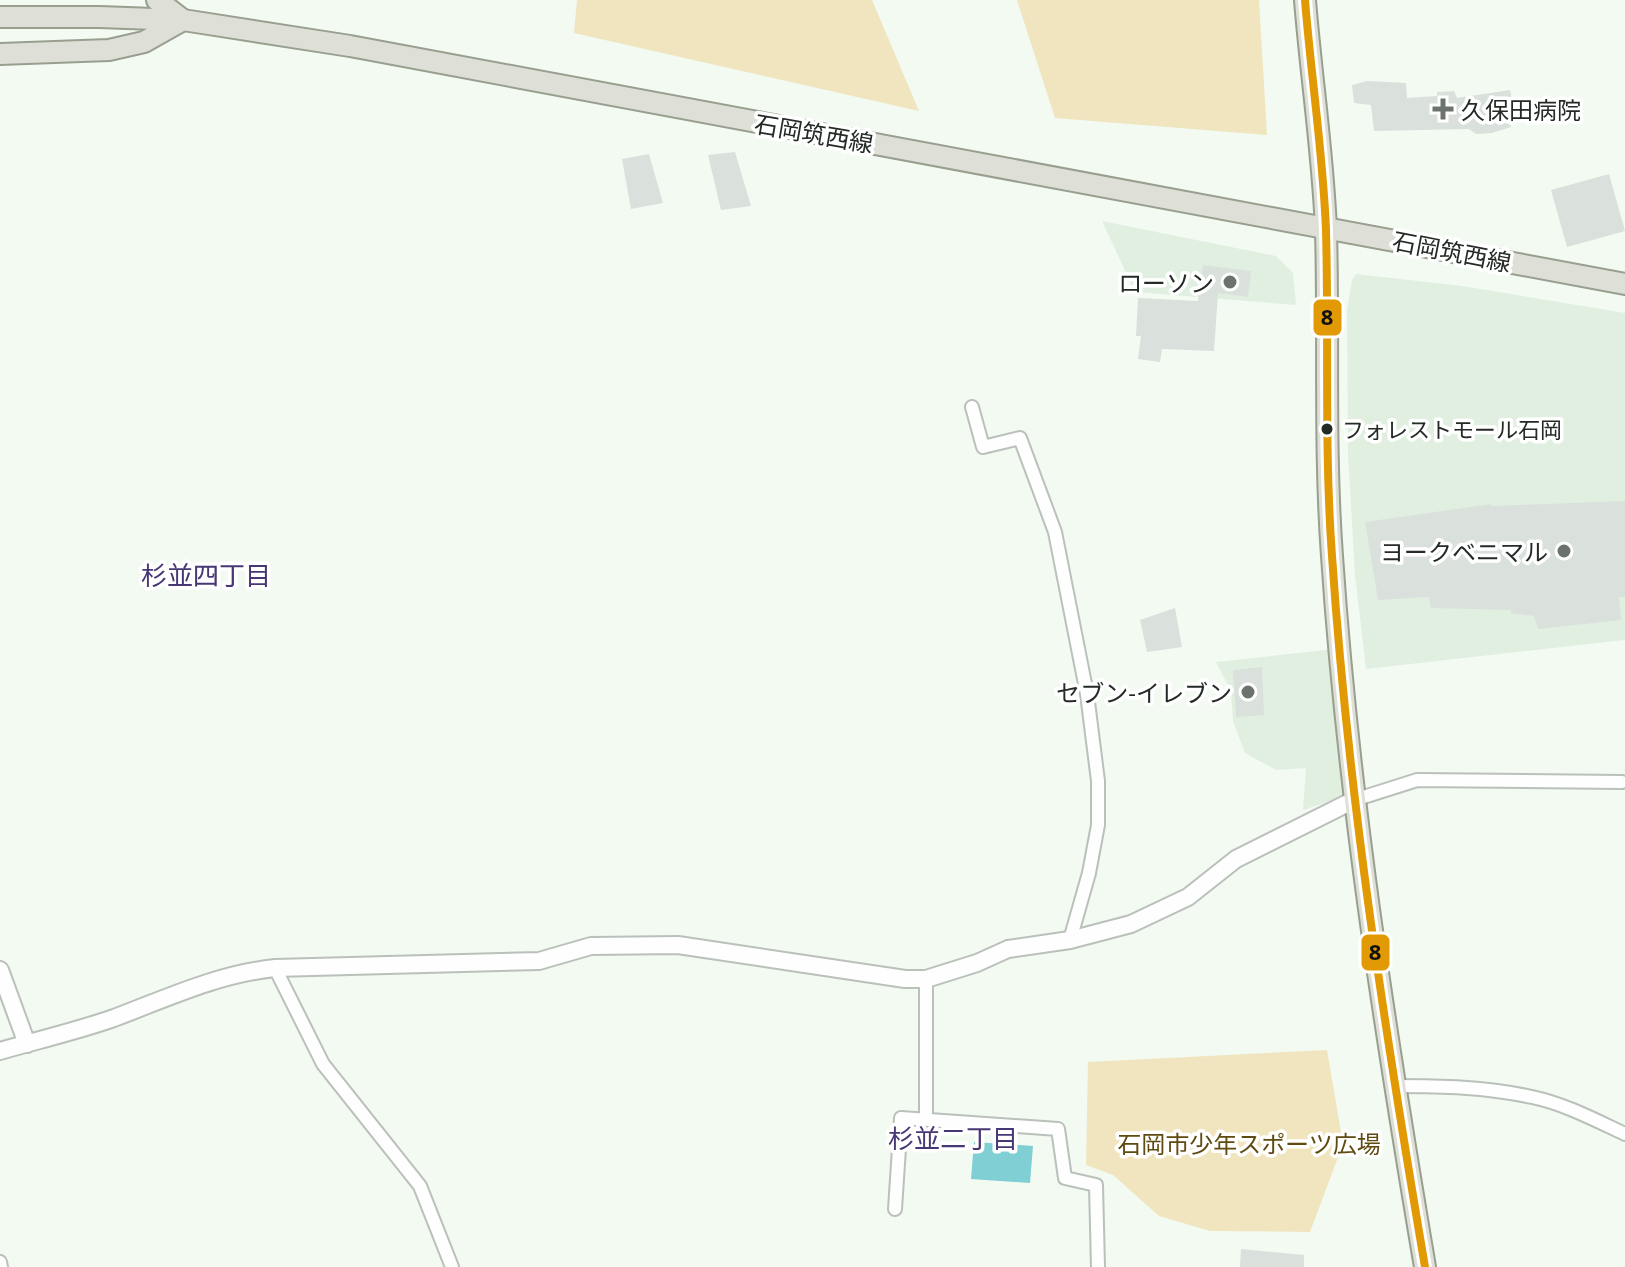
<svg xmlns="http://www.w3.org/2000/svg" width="1625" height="1267" font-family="'Open Sans','Noto Sans JP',sans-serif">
<rect width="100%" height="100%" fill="#f2faf2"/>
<g fill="#e1efe1">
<polygon points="1102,221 1276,256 1293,273 1296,305 1135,292"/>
<polygon points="1356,274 1462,286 1625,313 1625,640 1366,669 1355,575 1348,453 1347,310 1352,280"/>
<polygon points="1335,649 1349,795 1303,810 1306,768 1276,770 1245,753 1233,721 1231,691 1216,662"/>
</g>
<g fill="#f0e5bf">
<polygon points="577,0 872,0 919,111 574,33"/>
<polygon points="1017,0 1259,0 1267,135 1055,118"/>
<polygon points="1327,1050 1343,1144 1310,1232 1210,1231 1159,1216 1113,1175 1086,1165 1088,1062"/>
</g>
<polygon fill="#80cfd4" points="974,1142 1033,1146 1030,1183 971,1179"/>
<g fill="#dae1dc">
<polygon points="1367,81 1406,83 1407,98 1437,96 1437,92 1454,91 1457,98 1510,90 1515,114 1507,114 1511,127 1492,133 1476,134 1469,129 1374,131 1371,105 1354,103 1352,85"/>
<polygon points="735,152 751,206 721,210 708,155"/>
<polygon points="649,154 663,203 631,209 622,159"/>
<polygon points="1609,174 1625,231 1567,247 1551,190"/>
<polygon points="1203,265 1251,271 1248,297 1218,293 1214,351 1162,349 1160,362 1138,359 1141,336 1136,336 1138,298 1198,301"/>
<polygon points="1625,501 1625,597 1619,597 1621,620 1538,629 1534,616 1511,613 1511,610 1431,608 1429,597 1378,600 1365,522 1491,504 1491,506"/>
<polygon points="1175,608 1182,647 1147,652 1140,620"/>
<polygon points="1262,667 1264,715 1236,717 1233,670"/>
<polygon points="1241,1249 1304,1255 1304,1267 1240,1267"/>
</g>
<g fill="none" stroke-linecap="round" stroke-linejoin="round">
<g stroke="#bac0ba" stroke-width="16">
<g id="minor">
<polyline points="972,407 983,447 1020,438 1055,532 1087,694 1098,781 1098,825 1089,873 1070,940"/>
<polyline points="1354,800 1417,780 1622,782"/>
<polyline points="275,968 323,1064 420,1186 452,1267"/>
<polyline points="926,979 926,1118"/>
<path d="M1395 1086C1441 1086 1486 1087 1532 1097 1565 1104 1595 1120 1625 1134"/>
<polyline points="895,1209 901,1118 1058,1129 1065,1178 1096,1185 1098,1267"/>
<polyline points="0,1262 1,1267"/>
</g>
</g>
<g stroke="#bac0ba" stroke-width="20">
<g id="tertiary">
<polyline points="0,970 27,1044"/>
<path d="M0 1051C38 1040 77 1031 114 1018 167 998 218 974 275 968L539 961 591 946 678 945 905 979H926L977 963 1008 949 1070 940 1131 924 1188 897 1236 859 1354 800"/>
</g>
</g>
<g stroke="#999f8e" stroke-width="24">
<g id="primary">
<polyline points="157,0 183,20"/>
<path d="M1305 0C1311 76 1323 153 1326 230 1329 339 1324 447 1332 556 1348 795 1385 1031 1425 1267"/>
<polyline points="0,17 99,17 183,20 350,46 1625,284"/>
<polyline points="0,54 109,50 144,42 183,20"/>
</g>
</g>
<use href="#minor" stroke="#fdfefd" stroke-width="12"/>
<use href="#tertiary" stroke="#fdfefd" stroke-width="16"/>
<use href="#primary" stroke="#dee0d8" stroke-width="20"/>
<g stroke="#fff" stroke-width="14">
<path id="bus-1" d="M1305 0C1311 76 1323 153 1326 230 1329 339 1324 447 1332 556 1348 795 1385 1031 1425 1267"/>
</g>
<use href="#bus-1" stroke="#e29a04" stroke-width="8"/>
</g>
<g fill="#6c736d" stroke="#fff" stroke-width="3">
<path d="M1439 97h8v8h8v8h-8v8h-8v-8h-8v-8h8z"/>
<circle cx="1230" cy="282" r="8"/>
<circle cx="1564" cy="551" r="8"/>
<circle cx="1248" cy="692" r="8"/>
</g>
<circle fill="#242a25" stroke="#fff" stroke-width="3" cx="1327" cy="429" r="7"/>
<g text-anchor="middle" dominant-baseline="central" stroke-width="7" stroke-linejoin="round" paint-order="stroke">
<g font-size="22" fill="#242a25" stroke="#fff" text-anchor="start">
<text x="1342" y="429">フォレストモール石岡</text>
</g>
<g font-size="24" fill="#242a25" stroke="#fff" text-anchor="end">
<text x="1461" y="109" text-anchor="start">久保田病院</text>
<text x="1214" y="282">ローソン</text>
<text x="1548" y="551">ヨークベニマル</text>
<text x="1232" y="692">セブン-イレブン</text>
</g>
<g font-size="24" fill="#242a25" stroke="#fff">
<text transform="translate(814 133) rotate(10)">石岡筑西線</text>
<text transform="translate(1452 251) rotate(11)">石岡筑西線</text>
</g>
<g font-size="24" fill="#5f4a10" stroke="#fff">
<text x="1249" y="1143">石岡市少年スポーツ広場</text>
</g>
<g font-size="26" fill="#473774" stroke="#fff">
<text x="206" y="575">杉並四丁目</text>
<text x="953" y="1138">杉並二丁目</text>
</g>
</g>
<g stroke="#fff" stroke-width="3">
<rect x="1312" y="298" width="31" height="39" rx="8" fill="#e29a04"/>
<rect x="1360" y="933" width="31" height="39" rx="8" fill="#e29a04"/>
</g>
<g font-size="22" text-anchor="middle" font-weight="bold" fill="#111">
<text x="1327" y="325">8</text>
<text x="1375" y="960">8</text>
</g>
</svg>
